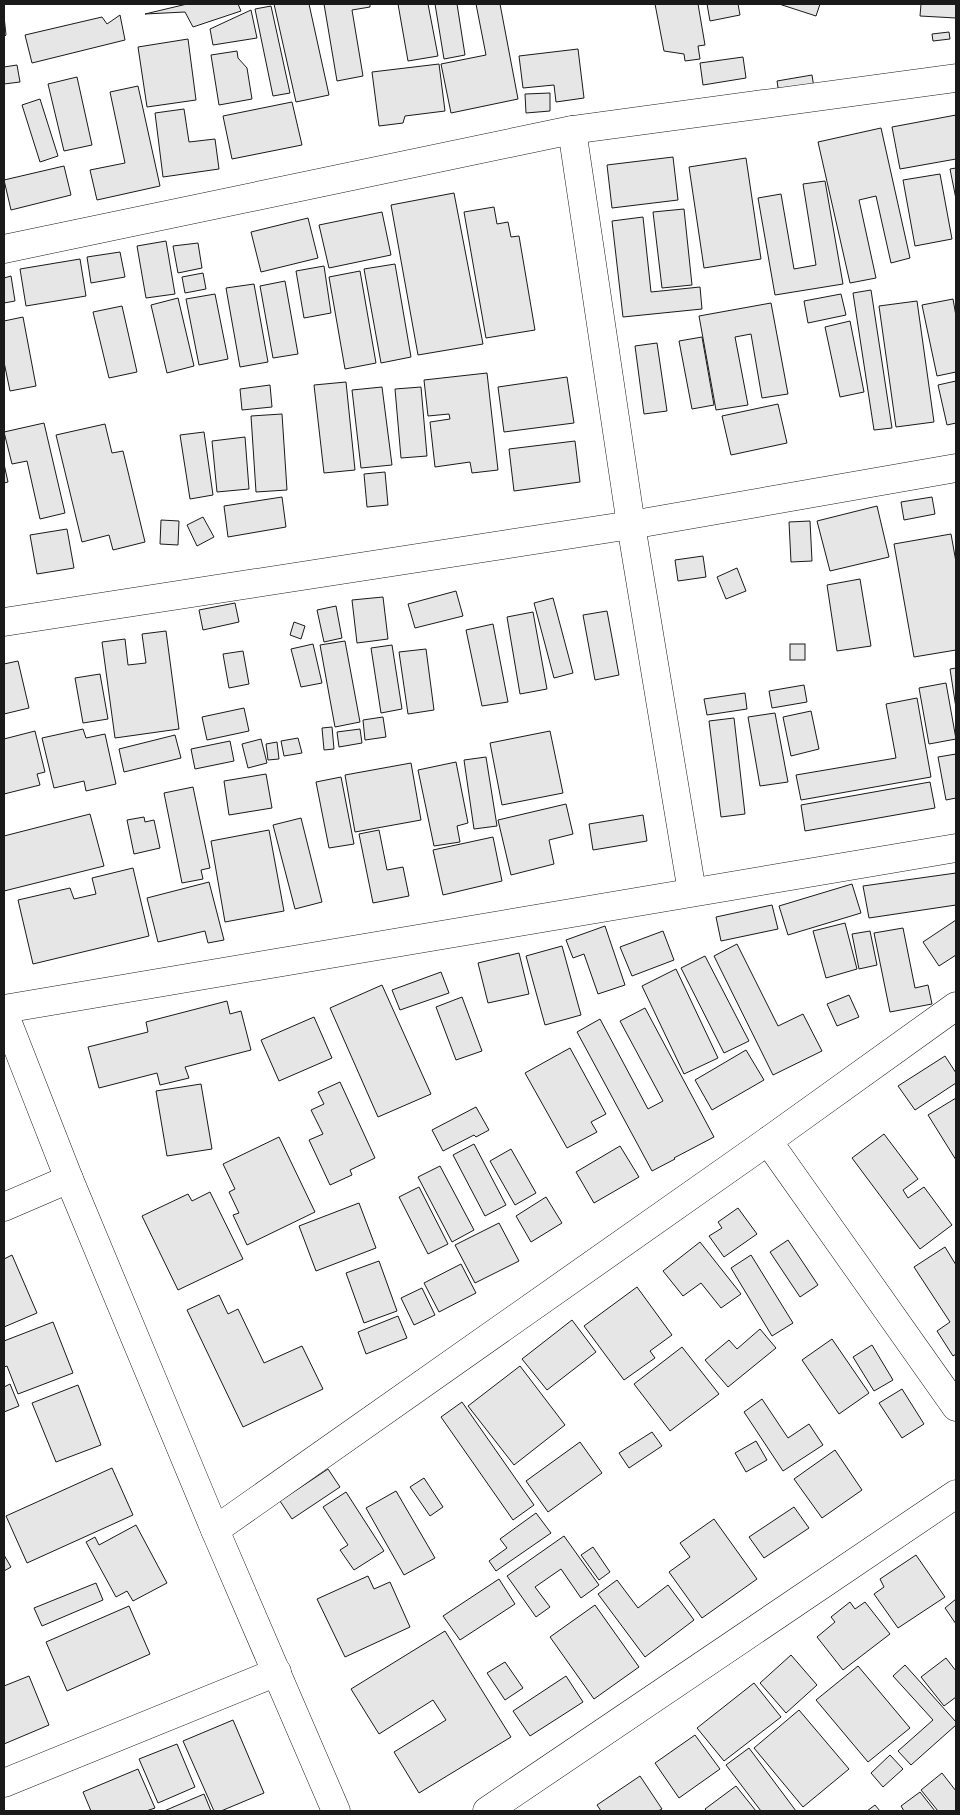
<svg xmlns="http://www.w3.org/2000/svg" width="960" height="1815" font-family="'Playfair Display',serif">
<rect width="100%" height="100%" fill="#fff"/>
<g fill="#e6e6e6" stroke="#1a1a1a">
<polygon points="187,4 238,4 241,11 193,27 185,12 145,14"/>
<polygon points="274,4 309,4 329,95 296,102"/>
<polygon points="324,4 370,4 370,7 352,10 363,76 337,81"/>
<polygon points="398,4 428,4 438,56 408,61"/>
<polygon points="435,4 457,4 465,55 444,59"/>
<polygon points="476,4 500,4 518,99 451,113 441,64 486,55"/>
<polygon points="655,4 698,4 705,45 698,46 700,59 685,61 684,54 664,51"/>
<polygon points="707,4 738,4 740,15 710,21"/>
<polygon points="779,4 820,4 816,16"/>
<polygon points="921,4 956,4 956,18 920,16"/>
<polygon points="271,6 290,93 273,96 255,9"/>
<polygon points="251,10 257,38 213,45 210,29"/>
<polygon points="120,15 125,40 32,63 25,35 102,17 107,24"/>
<polygon points="4,16 6,35 4,37"/>
<polygon points="949,32 950,39 933,41 932,34"/>
<polygon points="188,39 196,100 147,107 138,47"/>
<polygon points="578,49 584,98 556,102 554,85 523,88 519,56"/>
<polygon points="237,51 238,58 247,68 252,99 219,105 211,55"/>
<polygon points="743,57 746,78 703,85 700,63"/>
<polygon points="439,64 445,111 405,116 403,123 379,126 372,72"/>
<polygon points="17,65 20,82 4,84 4,67"/>
<polygon points="812,75 814,88 779,94 777,81"/>
<polygon points="77,77 92,145 64,151 48,84"/>
<polygon points="138,86 160,186 97,200 90,170 125,163 110,92"/>
<polygon points="550,93 550,111 526,113 525,94"/>
<polygon points="40,99 58,156 40,162 22,105"/>
<polygon points="292,102 302,145 232,159 223,116"/>
<polygon points="184,109 189,142 215,139 219,169 163,177 155,113"/>
<polygon points="956,115 956,159 900,169 892,127"/>
<polygon points="881,128 910,258 891,263 876,196 859,200 876,278 850,283 818,142"/>
<polygon points="673,157 678,200 612,208 607,165"/>
<polygon points="746,158 761,259 704,268 689,167"/>
<polygon points="64,166 71,195 11,210 4,180"/>
<polygon points="956,168 956,199 950,169"/>
<polygon points="940,174 952,239 915,246 903,180"/>
<polygon points="825,181 843,284 775,295 758,198 781,194 794,269 816,265 803,184"/>
<polygon points="454,193 483,344 418,355 391,205"/>
<polygon points="494,207 497,224 508,222 511,237 519,236 535,330 486,338 464,212"/>
<polygon points="684,209 692,285 662,288 653,212"/>
<polygon points="382,212 391,255 329,268 319,225"/>
<polygon points="643,217 651,292 700,287 702,309 623,317 612,221"/>
<polygon points="308,218 318,258 261,272 251,232"/>
<polygon points="166,241 175,294 146,298 137,246"/>
<polygon points="198,243 202,268 178,273 173,246"/>
<polygon points="120,252 125,277 91,283 87,257"/>
<polygon points="80,259 86,296 26,306 20,269"/>
<polygon points="395,264 411,357 381,363 364,269"/>
<polygon points="324,266 331,313 304,318 296,271"/>
<polygon points="360,271 376,363 345,369 329,277"/>
<polygon points="203,273 206,289 185,293 182,277"/>
<polygon points="11,276 15,301 4,303 4,278"/>
<polygon points="285,281 298,354 273,358 260,286"/>
<polygon points="254,284 268,362 240,367 226,288"/>
<polygon points="871,290 892,428 874,430 853,293"/>
<polygon points="215,294 228,359 199,365 186,299"/>
<polygon points="841,294 846,315 808,323 804,301"/>
<polygon points="178,298 194,366 167,373 151,305"/>
<polygon points="953,299 956,316 956,372 937,376 922,305"/>
<polygon points="917,301 934,422 896,427 879,306"/>
<polygon points="771,303 788,394 762,398 751,334 735,337 748,405 716,410 699,316"/>
<polygon points="122,306 137,372 109,378 93,312"/>
<polygon points="23,317 36,386 10,391 4,362 4,321"/>
<polygon points="850,321 864,392 840,397 825,327"/>
<polygon points="702,337 714,405 692,409 679,341"/>
<polygon points="657,343 667,411 644,414 635,346"/>
<polygon points="487,373 498,470 472,473 470,462 435,467 430,422 450,419 449,414 428,416 424,380"/>
<polygon points="567,377 574,423 504,432 498,387"/>
<polygon points="956,381 956,423 947,425 938,385"/>
<polygon points="346,382 355,470 324,473 314,385"/>
<polygon points="270,385 272,407 242,410 240,389"/>
<polygon points="382,387 392,465 361,468 352,390"/>
<polygon points="421,387 427,456 401,458 395,389"/>
<polygon points="778,404 787,443 731,455 722,416"/>
<polygon points="282,414 287,490 256,492 251,416"/>
<polygon points="44,423 65,513 40,519 27,461 12,464 4,432"/>
<polygon points="105,424 112,453 123,451 145,542 113,550 109,535 82,542 56,435"/>
<polygon points="204,432 213,495 190,499 180,435"/>
<polygon points="245,437 249,489 217,492 212,441"/>
<polygon points="575,441 580,482 514,491 509,449"/>
<polygon points="4,464 8,482 4,483"/>
<polygon points="385,472 388,505 367,507 364,474"/>
<polygon points="282,497 286,527 228,537 224,506"/>
<polygon points="932,497 935,514 904,520 901,502"/>
<polygon points="877,506 889,557 830,571 817,521"/>
<polygon points="203,517 214,537 197,546 187,525"/>
<polygon points="161,520 179,521 178,545 160,544"/>
<polygon points="810,521 812,561 791,562 789,522"/>
<polygon points="67,529 74,568 37,574 30,535"/>
<polygon points="951,534 956,562 956,650 914,657 894,544"/>
<polygon points="703,556 706,577 678,581 675,560"/>
<polygon points="737,568 746,591 726,599 717,577"/>
<polygon points="860,579 871,646 837,651 827,585"/>
<polygon points="456,591 463,616 415,628 408,604"/>
<polygon points="383,597 388,639 357,643 352,600"/>
<polygon points="553,598 573,673 554,678 534,603"/>
<polygon points="235,603 239,622 203,630 199,610"/>
<polygon points="336,606 342,638 324,642 317,610"/>
<polygon points="607,611 619,675 595,680 583,615"/>
<polygon points="533,612 547,689 520,694 507,617"/>
<polygon points="294,622 305,626 301,639 290,635"/>
<polygon points="493,624 508,702 482,706 466,630"/>
<polygon points="166,631 179,729 115,738 102,642 125,639 128,665 146,663 142,634"/>
<polygon points="345,641 360,722 335,727 320,645"/>
<polygon points="313,644 322,683 301,687 291,649"/>
<rect x="790" y="644" width="15" height="16"/>
<polygon points="392,645 402,709 381,713 371,648"/>
<polygon points="426,649 434,710 408,714 399,652"/>
<polygon points="243,651 249,684 229,688 223,654"/>
<polygon points="18,661 29,708 4,714 4,664"/>
<polygon points="956,668 956,708 950,669"/>
<polygon points="100,674 108,719 83,723 75,678"/>
<polygon points="946,683 956,739 929,744 919,688"/>
<polygon points="804,685 807,702 772,708 769,691"/>
<polygon points="745,693 747,709 707,715 704,699"/>
<polygon points="917,698 931,777 801,800 796,775 896,758 886,704"/>
<polygon points="244,708 249,731 207,740 202,717"/>
<polygon points="811,711 819,749 791,756 783,717"/>
<polygon points="775,713 788,782 760,786 748,717"/>
<polygon points="383,717 386,737 365,740 363,720"/>
<polygon points="734,718 745,814 721,817 709,721"/>
<polygon points="332,727 334,749 324,750 322,728"/>
<polygon points="83,729 86,738 105,734 116,784 86,791 84,781 54,788 42,738"/>
<polygon points="360,729 362,743 339,747 337,732"/>
<polygon points="35,731 45,772 37,774 40,785 4,794 4,739"/>
<polygon points="550,731 563,793 502,805 490,743"/>
<polygon points="175,735 181,758 124,772 119,749"/>
<polygon points="298,738 302,753 284,756 281,741"/>
<polygon points="261,739 267,763 248,768 242,744"/>
<polygon points="230,741 234,761 195,769 191,749"/>
<polygon points="277,742 279,759 268,760 266,744"/>
<polygon points="956,754 956,798 946,800 938,757"/>
<polygon points="486,757 497,826 474,829 464,760"/>
<polygon points="456,762 468,823 457,826 460,842 434,846 418,770"/>
<polygon points="411,763 421,820 355,832 345,775"/>
<polygon points="266,774 272,808 229,815 224,781"/>
<polygon points="341,777 354,844 329,848 316,782"/>
<polygon points="930,782 935,808 805,831 801,805"/>
<polygon points="193,787 210,868 201,870 203,879 182,883 164,793"/>
<polygon points="566,804 573,834 549,840 554,864 511,875 498,820"/>
<polygon points="90,814 104,866 4,891 4,836"/>
<polygon points="643,815 647,841 593,850 589,824"/>
<polygon points="144,817 145,822 154,820 160,848 134,854 127,820"/>
<polygon points="301,818 322,902 295,909 273,825"/>
<polygon points="269,830 284,911 225,922 211,841"/>
<polygon points="379,830 387,870 403,867 409,896 373,903 359,834"/>
<polygon points="493,837 502,881 443,895 433,850"/>
<polygon points="133,868 149,936 33,964 18,900 70,888 74,899 96,894 92,878"/>
<polygon points="956,873 956,905 869,918 863,886"/>
<polygon points="209,882 224,940 208,943 205,931 158,942 147,898"/>
<polygon points="852,884 861,913 788,935 779,906"/>
<polygon points="772,905 778,929 721,941 716,917"/>
<polygon points="956,920 956,955 939,966 923,942"/>
<polygon points="845,923 857,969 826,978 813,931"/>
<polygon points="605,926 625,985 598,994 584,954 573,958 566,940"/>
<polygon points="903,928 915,988 928,985 932,1004 890,1012 874,933"/>
<polygon points="663,931 674,960 632,976 620,947"/>
<polygon points="870,931 877,965 859,969 852,934"/>
<polygon points="737,944 778,1026 803,1014 822,1051 773,1075 714,956"/>
<polygon points="562,946 581,1015 545,1025 526,956"/>
<polygon points="519,953 529,994 488,1003 478,963"/>
<polygon points="705,956 749,1041 724,1053 681,968"/>
<polygon points="676,969 718,1058 684,1074 642,986"/>
<polygon points="441,972 449,993 400,1010 392,990"/>
<polygon points="382,985 431,1094 378,1117 330,1008"/>
<polygon points="849,995 859,1017 837,1026 827,1004"/>
<polygon points="462,997 482,1051 456,1060 436,1007"/>
<polygon points="227,1001 230,1014 241,1011 251,1050 185,1067 189,1078 160,1085 157,1073 99,1088 88,1047 148,1032 146,1022"/>
<polygon points="645,1008 714,1137 674,1158 675,1159 652,1171 577,1032 600,1019 648,1109 663,1101 620,1021"/>
<polygon points="314,1017 332,1058 279,1081 261,1040"/>
<polygon points="570,1048 606,1114 591,1122 597,1132 567,1148 525,1073"/>
<polygon points="746,1050 764,1080 712,1110 695,1080"/>
<polygon points="945,1056 956,1073 956,1083 915,1110 898,1086"/>
<polygon points="340,1082 375,1158 350,1170 352,1175 330,1185 309,1140 323,1134 311,1110 324,1104 318,1092"/>
<polygon points="201,1084 212,1149 167,1156 156,1091"/>
<polygon points="956,1098 956,1160 928,1115"/>
<polygon points="476,1107 489,1130 476,1137 474,1135 443,1151 432,1130"/>
<polygon points="884,1134 918,1179 903,1190 908,1198 924,1187 952,1225 920,1249 852,1158"/>
<polygon points="279,1137 315,1212 247,1245 233,1215 239,1213 229,1192 235,1189 223,1164"/>
<polygon points="474,1144 506,1205 485,1216 453,1155"/>
<polygon points="620,1146 639,1177 594,1203 576,1172"/>
<polygon points="511,1149 536,1193 515,1205 490,1161"/>
<polygon points="440,1166 474,1230 452,1242 418,1177"/>
<polygon points="419,1187 448,1244 428,1254 399,1197"/>
<polygon points="210,1192 243,1259 178,1290 142,1216 188,1194 192,1201"/>
<polygon points="546,1197 562,1223 531,1242 516,1216"/>
<polygon points="359,1203 376,1248 316,1271 299,1226"/>
<polygon points="738,1208 757,1234 724,1257 709,1236 722,1228 718,1222"/>
<polygon points="499,1223 519,1261 475,1283 455,1245"/>
<polygon points="788,1240 818,1285 800,1297 770,1252"/>
<polygon points="700,1242 741,1294 721,1308 701,1283 683,1296 663,1271"/>
<polygon points="945,1247 956,1265 956,1354 953,1356 937,1331 950,1322 914,1267"/>
<polygon points="12,1255 37,1313 4,1327 4,1259"/>
<polygon points="751,1255 793,1323 772,1336 731,1268"/>
<polygon points="379,1261 397,1311 364,1323 346,1273"/>
<polygon points="461,1264 476,1293 439,1312 424,1283"/>
<polygon points="637,1287 672,1335 650,1351 655,1358 624,1380 584,1326"/>
<polygon points="422,1288 435,1315 414,1325 401,1298"/>
<polygon points="219,1295 228,1314 238,1309 264,1363 302,1346 323,1389 243,1427 187,1310"/>
<polygon points="398,1316 407,1338 366,1354 358,1332"/>
<polygon points="572,1320 596,1352 547,1390 522,1359"/>
<polygon points="53,1322 73,1373 18,1394 7,1366 4,1367 4,1341"/>
<polygon points="760,1329 776,1348 728,1387 705,1360 729,1340 737,1349"/>
<polygon points="832,1339 869,1393 839,1414 802,1360"/>
<polygon points="872,1345 893,1380 874,1391 853,1357"/>
<polygon points="682,1347 719,1394 670,1431 634,1384"/>
<polygon points="520,1366 565,1425 514,1465 468,1406"/>
<polygon points="10,1384 19,1406 4,1412 4,1387"/>
<polygon points="78,1385 101,1445 56,1462 32,1403"/>
<polygon points="902,1389 924,1424 902,1438 879,1403"/>
<polygon points="762,1399 788,1438 809,1424 823,1445 783,1471 744,1412"/>
<polygon points="462,1402 534,1505 513,1520 441,1417"/>
<polygon points="652,1432 662,1446 629,1468 619,1453"/>
<polygon points="756,1441 767,1460 746,1472 735,1453"/>
<polygon points="580,1442 602,1473 548,1512 526,1481"/>
<polygon points="835,1450 862,1490 822,1518 794,1479"/>
<polygon points="112,1468 133,1515 27,1563 6,1516"/>
<polygon points="328,1469 340,1487 292,1519 280,1501"/>
<polygon points="424,1478 443,1507 430,1516 410,1487"/>
<polygon points="396,1491 435,1558 404,1575 366,1508"/>
<polygon points="346,1492 384,1551 354,1570 340,1550 348,1545 323,1507"/>
<polygon points="794,1507 809,1528 764,1558 749,1537"/>
<polygon points="536,1513 551,1533 496,1571 489,1561 507,1548 500,1539"/>
<polygon points="714,1519 757,1579 702,1618 669,1572 690,1557 680,1543"/>
<polygon points="136,1525 167,1583 133,1601 127,1591 116,1597 86,1542 95,1537 99,1545"/>
<polygon points="564,1536 599,1585 581,1598 561,1569 535,1587 550,1607 536,1617 507,1576"/>
<polygon points="593,1547 610,1572 599,1580 581,1555"/>
<polygon points="4,1555 11,1567 4,1571"/>
<polygon points="916,1555 945,1597 898,1628 874,1594 884,1587 880,1579"/>
<polygon points="368,1576 374,1589 390,1582 410,1627 345,1657 317,1599"/>
<polygon points="499,1579 515,1604 460,1640 443,1616"/>
<polygon points="617,1580 638,1608 668,1585 694,1620 645,1657 598,1594"/>
<polygon points="96,1583 103,1600 42,1626 34,1608"/>
<polygon points="956,1599 956,1624 945,1608"/>
<polygon points="850,1602 855,1609 865,1602 890,1634 843,1670 817,1637 835,1622 831,1617"/>
<polygon points="595,1605 639,1667 594,1699 550,1637"/>
<polygon points="129,1606 150,1654 67,1691 46,1642"/>
<polygon points="445,1631 511,1737 419,1793 394,1752 446,1720 433,1700 379,1734 351,1689"/>
<polygon points="791,1655 817,1685 786,1713 760,1683"/>
<polygon points="946,1658 956,1671 956,1697 944,1706 921,1677"/>
<polygon points="505,1662 523,1688 505,1700 487,1673"/>
<polygon points="905,1665 956,1722 956,1725 911,1765 898,1751 933,1720 893,1676"/>
<polygon points="858,1666 910,1728 868,1762 816,1700"/>
<polygon points="29,1676 49,1725 4,1744 4,1686"/>
<polygon points="566,1676 583,1702 530,1736 513,1711"/>
<polygon points="754,1683 781,1717 724,1761 697,1728"/>
<polygon points="799,1710 849,1769 803,1807 754,1748"/>
<polygon points="233,1720 264,1793 221,1811 214,1811 183,1741"/>
<polygon points="695,1735 720,1769 679,1798 655,1763"/>
<polygon points="177,1744 195,1787 158,1803 139,1759"/>
<polygon points="749,1748 796,1811 761,1811 726,1765"/>
<polygon points="890,1755 903,1769 883,1787 871,1773"/>
<polygon points="138,1769 155,1808 146,1811 91,1811 83,1792"/>
<polygon points="942,1773 956,1791 956,1811 938,1811 921,1790"/>
<polygon points="640,1776 662,1809 658,1811 601,1811 597,1805"/>
<polygon points="736,1786 756,1811 707,1811 705,1809"/>
<polygon points="920,1792 935,1811 904,1811 901,1806"/>
<polygon points="204,1794 211,1811 164,1811"/>
<polygon points="875,1805 880,1811 867,1811"/>
</g>
<g fill="none" stroke-linecap="round" stroke-linejoin="round">
<g stroke="#1a1a1a" stroke-width="29">
<g id="minor">
<polyline points="572,130 631,525 692,892"/>
<polyline points="4,249 572,130 956,78"/>
<polyline points="4,622 631,525 956,468"/>
<polyline points="4,1009 956,848"/>
<polyline points="768,1141 956,1407"/>
<polyline points="4,1207 69,1179"/>
<polyline points="215,1530 768,1141 956,1006"/>
<polyline points="4,1783 277,1672"/>
<polyline points="487,1811 956,1494"/>
</g>
</g>
<g stroke="#1a1a1a" stroke-width="29">
<polyline id="tertiary" points="4,1013 69,1179 215,1530 336,1811"/>
</g>
<use href="#minor" stroke="#fff" stroke-width="28"/>
<use href="#tertiary" stroke="#fff" stroke-width="28"/>
</g>
<rect width="960" height="1815" fill="none" stroke="#1a1a1a" stroke-width="10"/>
</svg>
